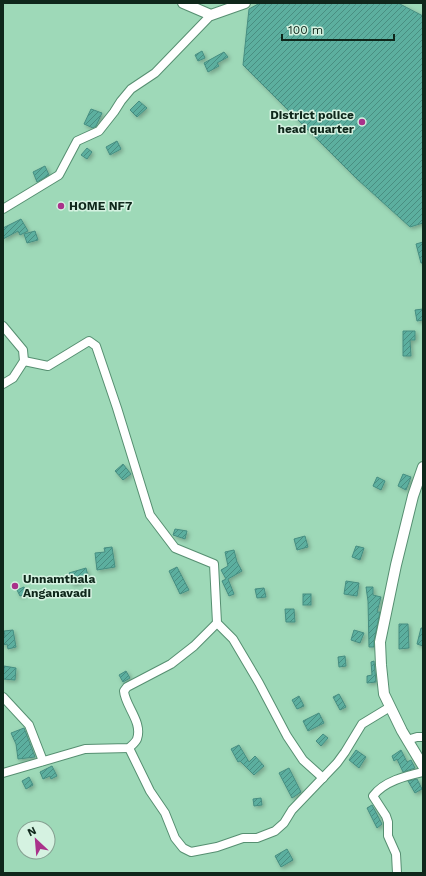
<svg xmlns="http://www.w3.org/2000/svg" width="426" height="876" font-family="'Work Sans',sans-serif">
<defs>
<pattern id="building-hatch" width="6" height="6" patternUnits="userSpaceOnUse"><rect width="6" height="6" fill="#5caf9f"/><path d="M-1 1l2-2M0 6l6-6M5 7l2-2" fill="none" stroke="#4a8e81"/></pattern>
<filter id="shadow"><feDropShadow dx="2" dy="2" stdDeviation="2" flood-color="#0004"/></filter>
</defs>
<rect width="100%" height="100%" fill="#9ed9b8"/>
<g fill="url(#building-hatch)" stroke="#468e81" filter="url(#shadow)">
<polygon points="260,3 398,3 423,16 423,223 410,227 357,179 243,65 249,9"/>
<polygon points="202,51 205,58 198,61 195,55"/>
<polygon points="224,52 228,57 217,63 219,66 208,72 204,63"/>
<polygon points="139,101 147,108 137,117 130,110"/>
<polygon points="91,109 102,113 96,126 93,128 84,124"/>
<polygon points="117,141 121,149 110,155 106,147"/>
<polygon points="87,148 92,152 87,159 81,155"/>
<polygon points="45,166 49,175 37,182 33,172"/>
<polygon points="21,219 28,231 20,235 18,231 3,239 3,228"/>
<polygon points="35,231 38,240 27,243 24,234"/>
<polygon points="423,242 423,263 421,263 416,244"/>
<polygon points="423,309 423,320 417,321 415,310"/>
<polygon points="403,331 415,331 415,340 410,340 411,356 403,356"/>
<polygon points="123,464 131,474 123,480 115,471"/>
<polygon points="403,474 411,477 406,490 398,486"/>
<polygon points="377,477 385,481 381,490 373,486"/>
<polygon points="175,529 187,531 185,539 173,535"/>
<polygon points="305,536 308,547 297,550 294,539"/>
<polygon points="356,546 364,548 360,560 352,557"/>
<polygon points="112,547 115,567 97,570 95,553 105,552 104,548"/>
<polygon points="234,550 237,562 242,571 228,579 234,594 229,596 222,581 226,579 221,570 228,566 225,552"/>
<polygon points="177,567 189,590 180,594 169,571"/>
<polygon points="86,568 89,580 72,584 69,573"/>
<polygon points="346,581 359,583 357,596 344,594"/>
<polygon points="24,587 27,593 20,596 17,590"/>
<polygon points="366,587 373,587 373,595 381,597 377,612 380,612 374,641 374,647 369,647 368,601"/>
<polygon points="264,588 266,597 257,598 255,589"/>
<rect x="303" y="594" width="8" height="11"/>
<polygon points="285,609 294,609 295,622 286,622"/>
<polygon points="399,624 408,624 409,648 399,649"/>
<polygon points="421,628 423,628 423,646 417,644"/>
<polygon points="13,630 16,647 8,649 7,644 3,645 3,636 5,636 4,631"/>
<polygon points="354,630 364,633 360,643 351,640"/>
<polygon points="345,656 346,666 339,667 338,657"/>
<polygon points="374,661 376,682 367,683 367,676 372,675 371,662"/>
<polygon points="4,666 16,668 15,680 3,679"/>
<polygon points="126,671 130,678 123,682 119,675"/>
<polygon points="339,694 346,707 340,710 333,697"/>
<polygon points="299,696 304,706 297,709 292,700"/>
<polygon points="319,713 324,723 308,731 303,721"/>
<polygon points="24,728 35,757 18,759 16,744 11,733"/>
<polygon points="323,734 328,738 321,746 316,741"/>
<polygon points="239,745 249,762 255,756 264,766 254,775 240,761 238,762 231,749"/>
<polygon points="356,750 366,757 359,768 349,760"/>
<polygon points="401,750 407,762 411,760 415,768 403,772 397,759 394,761 392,756"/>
<polygon points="52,766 57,776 51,779 50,776 43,779 40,772"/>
<polygon points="289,768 301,792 292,798 279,773"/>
<polygon points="29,777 33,785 26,789 22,781"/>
<polygon points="417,779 422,789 415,793 408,781"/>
<polygon points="261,798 262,805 254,806 253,799"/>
<polygon points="372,805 382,824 377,828 367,808"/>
<polygon points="287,849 293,860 281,867 275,856"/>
</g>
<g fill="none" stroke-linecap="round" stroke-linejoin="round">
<g stroke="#568f71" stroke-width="10">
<g id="minor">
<polyline points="3,209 59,175 77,141 99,131 114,112 121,101 131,89 155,73 211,15"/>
<polyline points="3,326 23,350 24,361 13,378 3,384"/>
<polyline points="24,361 48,366 89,341 96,346 117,408 150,515 175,548 214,564 217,623 233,639 259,683 287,736 303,760 323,778"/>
<polyline points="3,697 29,725 43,761"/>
<polyline points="407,740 417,737 423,737"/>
<polyline points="129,748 150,791 165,813 175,838 183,848 191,852 217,847 243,838 257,838 275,831 284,823 292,810 337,763 345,752 362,724 390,707"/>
<path d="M3 773 85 749 129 748C131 746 136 742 137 739 143 722 125 706 124 691L127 687 171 664 194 646 217 623"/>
<path d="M397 873 396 854 388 836V822L386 816 373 796C384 781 406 776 423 772"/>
</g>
</g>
<g stroke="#568f71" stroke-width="12">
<g id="major">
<polyline points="183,3 211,15 245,3"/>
<polyline points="423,467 413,496 396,565 380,642 381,665 384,694 402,731 423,766"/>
</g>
</g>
<use href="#minor" stroke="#fff" stroke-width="8"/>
<use href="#major" stroke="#fff" stroke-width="10"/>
</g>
<g fill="#a9328a" stroke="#d5f2e1" stroke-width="1.5">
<circle cx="362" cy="122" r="4"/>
<circle cx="61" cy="206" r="4"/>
<circle cx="15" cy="586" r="4"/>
</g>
<g text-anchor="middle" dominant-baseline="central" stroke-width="3" stroke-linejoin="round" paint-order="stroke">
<g font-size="12" font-weight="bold" fill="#0f271b" stroke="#d5f2e1" text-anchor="start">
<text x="354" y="115" text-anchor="end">District police<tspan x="354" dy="14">head quarter</tspan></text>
<text x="69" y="206">HOME NF7</text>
<text x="23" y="579">Unnamthala<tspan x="23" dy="14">Anganavadi</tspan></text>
</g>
</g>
<rect width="426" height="876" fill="none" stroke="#0f271b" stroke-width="8"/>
<g transform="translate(36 840) rotate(334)"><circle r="19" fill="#d5f2e1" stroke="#86a192"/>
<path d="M0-3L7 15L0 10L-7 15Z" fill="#a9328a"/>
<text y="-6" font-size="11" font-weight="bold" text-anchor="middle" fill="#0f271b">N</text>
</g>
<path d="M282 34v6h112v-6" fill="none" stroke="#0f271b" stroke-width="2"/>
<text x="288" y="34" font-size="12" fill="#0f271b" stroke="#d5f2e1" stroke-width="3" paint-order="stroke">100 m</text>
</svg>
